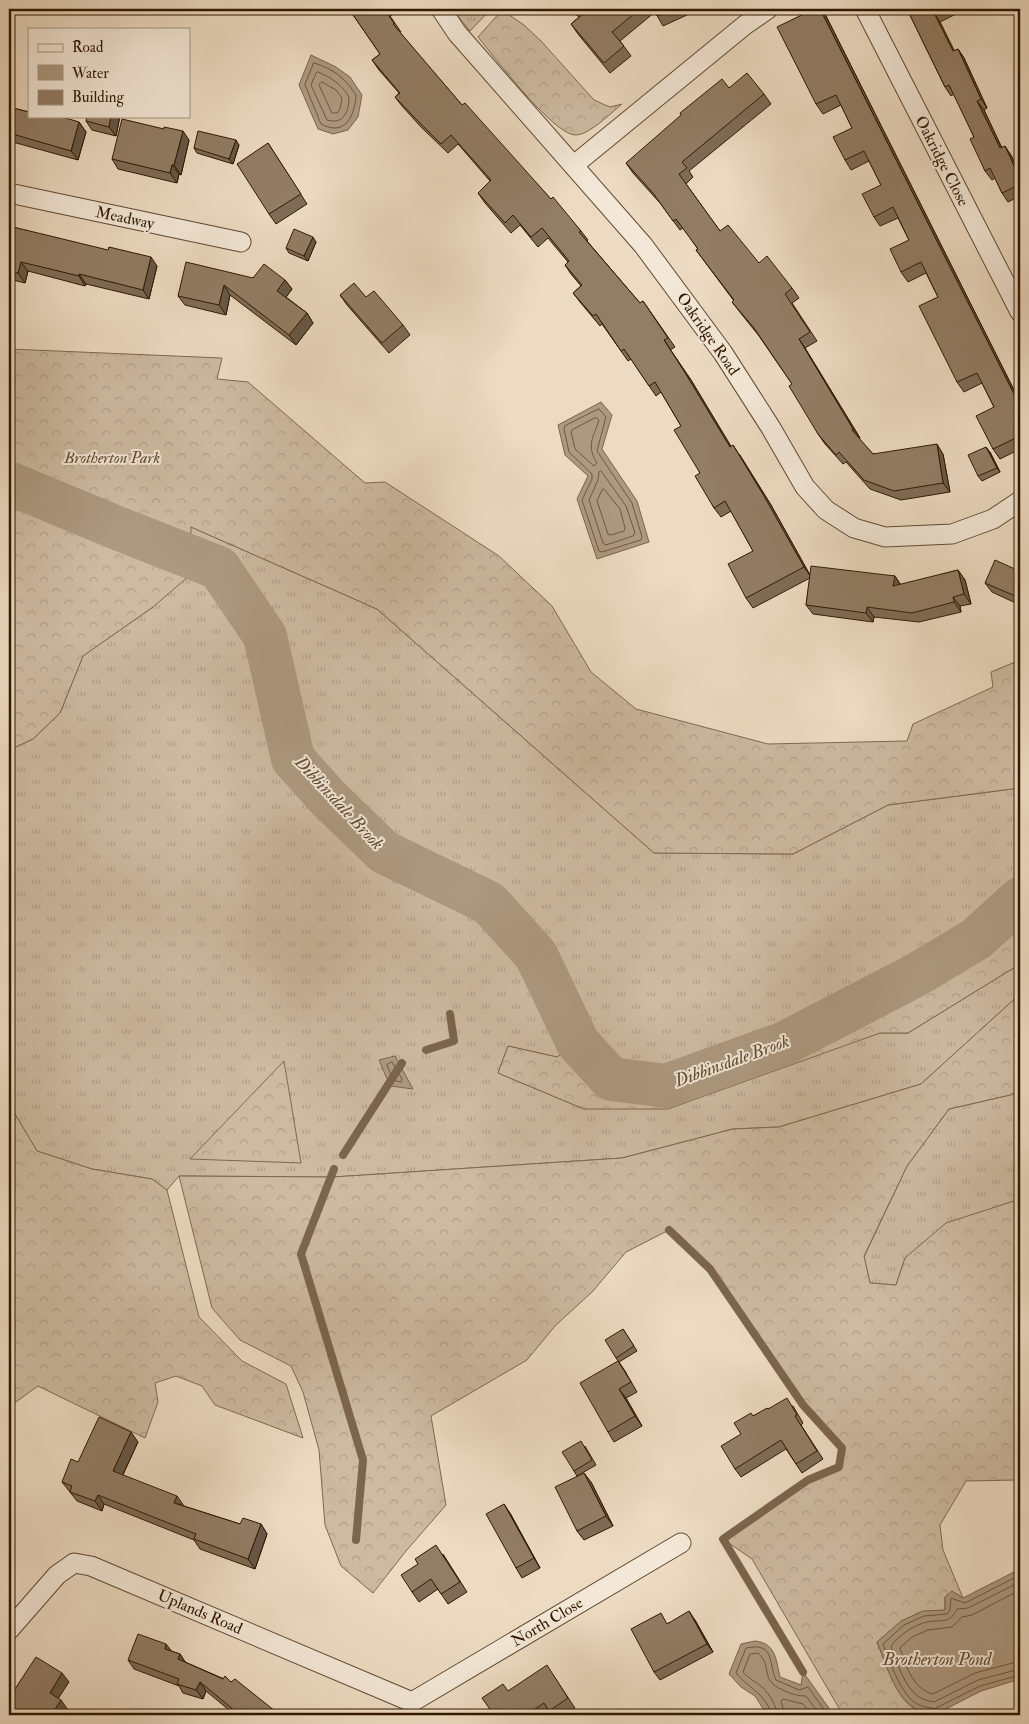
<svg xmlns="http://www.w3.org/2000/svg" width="1029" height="1724" font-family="'IM FELL Double Pica',serif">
<defs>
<pattern id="grass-tufts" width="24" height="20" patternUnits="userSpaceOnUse" patternTransform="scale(1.25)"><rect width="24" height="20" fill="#ccbaa1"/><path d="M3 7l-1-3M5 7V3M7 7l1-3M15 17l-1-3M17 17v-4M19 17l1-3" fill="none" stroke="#b09f89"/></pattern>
<pattern id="forest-crowns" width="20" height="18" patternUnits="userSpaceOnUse" patternTransform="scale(1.25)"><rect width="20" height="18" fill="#ccbaa1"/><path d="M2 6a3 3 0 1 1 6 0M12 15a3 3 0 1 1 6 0" fill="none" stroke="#b09f89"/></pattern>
</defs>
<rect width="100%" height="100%" fill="#ecdbc2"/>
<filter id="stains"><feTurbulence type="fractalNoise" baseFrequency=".004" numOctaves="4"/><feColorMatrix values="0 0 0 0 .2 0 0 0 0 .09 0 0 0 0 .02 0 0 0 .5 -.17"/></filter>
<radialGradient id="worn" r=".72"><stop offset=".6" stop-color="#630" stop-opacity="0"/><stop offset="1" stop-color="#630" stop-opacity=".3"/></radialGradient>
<g fill="url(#grass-tufts)" stroke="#7e6950">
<polygon points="452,9 491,9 470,31"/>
<polygon points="191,527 377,609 654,853 793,854 888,805 1020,788 1020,899 976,939 916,975 785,1043 666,1086 611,1079 578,1043 557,1057 508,1046 498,1073 584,1109 880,1033 908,1033 1020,964 1020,994 921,1084 779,1127 733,1129 622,1158 333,1177 179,1176 167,1190 152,1179 92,1169 37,1151 9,1104 9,750 33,739 60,713 83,656 153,607"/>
<polygon points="1020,1090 1020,1199 1000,1206 905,1258 896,1285 870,1283 864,1257 907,1166 949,1109 1010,1095"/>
</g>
<g fill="url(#forest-crowns)" stroke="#7e6950">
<path d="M502 10 524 25 541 41 594 100 610 107 622 104C611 113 588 136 575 135 553 134 494 57 478 37Z"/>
<polygon points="9,349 222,358 217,379 248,382 365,483 385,482 499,556 552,606 591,672 636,709 768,744 907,741 913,724 993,687 991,672 1020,660 1020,788 888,805 793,854 654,853 377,609 191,527 190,575 153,607 83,656 60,713 33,739 9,750"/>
<polygon points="1020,899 1020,964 908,1033 880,1033 668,1109 584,1109 498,1073 508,1046 557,1057 578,1043 611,1079 666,1086 785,1043 916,975 976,939"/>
<path d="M1020 994V1090L1010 1095 949 1109 907 1166 864 1256 870 1283 896 1285 905 1258 946 1223 1020 1199V1484L1017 1480 966 1481 940 1525 943 1550 963 1598 945 1597V1610C910 1612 903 1620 877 1642 885 1661 896 1699 915 1709 921 1712 931 1712 937 1715H843L752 1559 723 1539 808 1480 839 1467 842 1448 803 1405 710 1269 669 1230 626 1252 593 1291 555 1326 527 1360 431 1416 446 1505 406 1551 373 1593 341 1566 325 1525 319 1450 303 1392 291 1366 240 1340 212 1308 179 1176 333 1177 622 1158 733 1129 779 1127 921 1084Z"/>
<polygon points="284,1061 301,1163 190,1159"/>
<polygon points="9,1104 37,1151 92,1169 152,1179 167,1190 199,1317 242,1361 286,1384 303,1438 215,1405 202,1386 176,1376 155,1383 158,1402 145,1438 38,1386 9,1407"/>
</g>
<g fill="#ac9980" stroke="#7b654d">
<polygon points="311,55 336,67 350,77 362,95 358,117 348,130 333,134 318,129 299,85"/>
<polygon points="601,402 612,415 602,449 637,501 649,542 597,559 577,499 588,476 565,455 558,425"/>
<polygon points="395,1056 413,1089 390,1086 379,1060"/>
<path d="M1020 1569V1679L981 1691 936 1714C929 1712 919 1712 913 1707 893 1693 886 1663 877 1642L901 1621 923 1611 945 1610V1597L952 1591 963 1598Z"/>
<path d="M755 1641C776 1643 776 1660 780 1677L801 1685 803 1672 834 1715H767L755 1696 741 1687 729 1674 741 1644Z"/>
</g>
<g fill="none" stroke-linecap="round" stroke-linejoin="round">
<g stroke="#6e5840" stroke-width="1">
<path d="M314 63C334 69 345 78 356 95 355 116 345 137 321 124L305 85Z"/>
<path d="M318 72C332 78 341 84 349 97 349 111 344 125 327 120L311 85 316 73Z"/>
<polygon points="322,82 336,90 342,98 340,109 337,113 332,113 319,85"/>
<polygon points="599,409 606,417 597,451 632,503 642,537 641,540 602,552 599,551 582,500 592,479 592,474 569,452 564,429 565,426"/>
<path d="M595 418H597L599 420C593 439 586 445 597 463L594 466 575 449 571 432 572 430Z"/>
<polygon points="601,471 626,506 635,533 633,536 606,545 603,543 589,500 598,480 599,472"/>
<polygon points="604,489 620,509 625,528 624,531 611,535 608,534 597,501 602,490"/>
<polygon points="392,1062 402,1079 401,1082 393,1080 387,1065"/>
<path d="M1020 1575 965 1603 951 1598 950 1610 947 1614 924 1616 904 1625 883 1644C889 1660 902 1698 919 1705 924 1707 929 1707 934 1709L980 1686 1020 1675"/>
<path d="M1020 1582 968 1608 957 1609C949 1625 942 1619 927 1622 914 1625 899 1635 891 1646 897 1662 904 1687 919 1697 923 1700 929 1701 934 1702L978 1680 1020 1669"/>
<path d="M1020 1590 972 1615 962 1617 952 1627 928 1630 912 1637 900 1648C906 1666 913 1689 933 1694L975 1673 1020 1661"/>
<path d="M771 1715C768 1695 747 1687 736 1673L746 1648C775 1642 768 1662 776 1680L799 1690 808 1687 828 1715"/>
<path d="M777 1715C777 1707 769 1693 762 1687 755 1681 749 1679 743 1672L750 1654 758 1653C773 1666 759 1680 783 1690 791 1694 798 1696 806 1696L820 1715"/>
<polyline points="785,1715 781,1701 783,1699 803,1704 811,1715"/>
</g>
<g stroke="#7b654d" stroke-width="8">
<polyline points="426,1050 454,1041 450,1014"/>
<polyline points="343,1155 402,1063"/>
<polyline points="334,1169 301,1254 363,1460 356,1540"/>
<polyline points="669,1230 710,1269 803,1405 842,1448 839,1467 808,1480 723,1539 803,1672"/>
</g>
<polyline stroke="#ac9980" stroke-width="44" points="9,483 117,528 219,568 265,636 293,759 329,799 384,852 489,903 536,955 578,1043 611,1079 666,1086 785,1043 916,975 976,939 1020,899"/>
<g stroke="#604930" stroke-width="21">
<g id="street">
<polyline points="441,9 457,33 643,245 723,353 771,428 805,487 826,510 854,528 885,537 952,534 993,519 1020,501"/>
<polyline points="865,9 1020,312"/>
<polyline points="574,165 745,25 768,9"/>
<polyline points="9,193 241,242"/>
<polyline points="9,1630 57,1575 74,1563 91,1566 412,1702"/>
<polyline points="412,1702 681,1543"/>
</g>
</g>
<use href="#street" stroke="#f3e8d7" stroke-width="19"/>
</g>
<g fill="#7e6c57" stroke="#311800">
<polygon points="349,9 389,9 393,14 390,16 401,32 400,33 462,105 581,231 588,240 587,241 640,303 643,301 675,347 670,350 691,380 731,447 740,455 771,505 810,575 895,576 901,585 958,570 965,580 971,604 960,606 961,612 919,622 874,617 873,622 813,614 806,605 810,578 753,608 746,598 753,551 731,511 721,517 714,508 681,426 661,392 656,396 631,359 628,361 602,324 600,326 580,302 573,293 581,286 571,274 565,265 568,262 548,238 538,247 520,225 511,233 485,203 478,193 490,181 458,144 448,153 421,127 402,106 395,97 399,93 379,70 372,60 380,54"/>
<polygon points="569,9 684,9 687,15 663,26 655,12 620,41 631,56 610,73 578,34 571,24 579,17"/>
<polygon points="907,9 955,9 958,13 940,22 954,51 958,49 964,58 987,108 984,110 1002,148 1011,155 1020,175 1020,196 1008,202 1002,193 995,178 992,180 985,171 974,137 954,94 951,96 945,87"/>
<polygon points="826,16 1017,396 1018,395 1020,399 1020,449 1000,459 993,449 994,407 982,383 964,392 957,382 938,297 926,273 908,282 901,272 909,240 898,218 880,226 874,217 881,185 869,161 851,170 845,160 852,128 841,105 823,114 816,104"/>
<polygon points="729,88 764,94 771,104 689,171 693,177 686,184 720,231 759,263 792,288 799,298 792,303 817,341 805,348 860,438 859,439 873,454 943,454 950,492 901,500 870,489 846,462 843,464 825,444 818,434 792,384 759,336 739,311 732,302 734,301 696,250 698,249 683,228 680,230 660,203 633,173 626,163"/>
<polygon points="9,107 29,112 79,122 86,132 78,160 9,141"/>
<polygon points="120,116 116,136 92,130 86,121"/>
<polygon points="189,140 181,175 179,174 177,183 118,169 112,159"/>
<polygon points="268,143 307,204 276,224 269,214"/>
<polygon points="239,145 233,164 197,153 194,148"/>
<polygon points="9,226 157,266 149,299 86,284 85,286 28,271 25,283 9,279"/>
<polygon points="316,242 308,261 289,253 286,248"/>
<polygon points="253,278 285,280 292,289 286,297 307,313 313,323 296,345 230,295 226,315 185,305 178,296"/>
<polygon points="340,295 366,297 403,325 410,335 389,353 347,305"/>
<polygon points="990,452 1000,472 982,481 978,476"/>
<polygon points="1020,558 1020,605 992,592 985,583 1015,569"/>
<polygon points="623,1329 637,1351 619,1362 625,1371 637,1392 626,1398 642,1426 614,1442 608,1432 618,1361 616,1358"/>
<polygon points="793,1406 803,1423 801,1425 823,1459 802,1473 786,1449 741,1477 735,1469 753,1416 768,1409"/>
<polygon points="138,1442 123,1475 184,1506 240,1524 261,1524 267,1534 255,1569 200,1549 194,1540 104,1504 102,1511 77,1501 62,1482 78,1462"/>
<polygon points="585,1446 596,1465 577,1476 591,1482 613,1526 584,1540 577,1531 577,1476 574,1471"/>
<polygon points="9,1493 10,1494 14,1544 9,1544"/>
<polygon points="510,1513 540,1568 522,1578 516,1568"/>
<polygon points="443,1554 467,1592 448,1604 438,1589 419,1602 412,1592"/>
<polygon points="695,1620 713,1652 660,1680 654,1672 668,1623"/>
<polygon points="171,1651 180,1654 185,1662 231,1682 280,1715 235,1715 206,1691 203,1699 183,1693 179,1686 134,1669 128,1660"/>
<polygon points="553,1675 575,1708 563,1715 552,1715 551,1713 548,1715 494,1715 508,1691"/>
</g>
<g fill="#665847" stroke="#311800">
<polygon points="820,9 826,16 1020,402 1015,396"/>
<polygon points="934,13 940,22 959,60 953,51"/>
<polygon points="958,49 964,58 987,108 981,99"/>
<polygon points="977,101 984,110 1006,157 1000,148"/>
<polygon points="111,116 120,116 116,136 109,127"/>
<polygon points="79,122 86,132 78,160 71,151"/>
<polygon points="183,131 189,140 181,175 174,165"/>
<polygon points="236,140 239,145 233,164 229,159"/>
<polygon points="1005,146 1011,155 1020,175 1020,179"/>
<polygon points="172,165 179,174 177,183 170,173"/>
<polygon points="313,237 316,242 308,261 304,256"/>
<polygon points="151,257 157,266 149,299 143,290"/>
<polygon points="21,262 28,271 25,283 18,273"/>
<polygon points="79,274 86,284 85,286 79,276"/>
<polygon points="285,280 292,289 284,300 277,291"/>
<polygon points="224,285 230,295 226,315 219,305"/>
<polygon points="307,313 313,323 296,345 289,335"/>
<polygon points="799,339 805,348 860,438 853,429"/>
<polygon points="664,340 691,380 737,456 730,447"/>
<polygon points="937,444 943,454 950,492 943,483"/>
<polygon points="733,445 771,505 811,577 804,567"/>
<polygon points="986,447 990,452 1000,472 997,468"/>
<polygon points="958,570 965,580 971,604 964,594"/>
<polygon points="895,576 901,586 893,586"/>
<polygon points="953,597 960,606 961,612 954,602"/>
<polygon points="867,607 874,617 873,622 866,613"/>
<polygon points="619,1389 626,1398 642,1426 635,1416"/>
<polygon points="131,1432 138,1442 120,1480 113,1471"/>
<polygon points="584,1473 591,1482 613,1526 606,1516"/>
<polygon points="9,1493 10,1494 14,1544 9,1537"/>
<polygon points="98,1495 104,1504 102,1511 95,1501"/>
<polygon points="177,1496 184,1506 174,1503"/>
<polygon points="504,1504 510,1513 540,1568 534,1558"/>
<polygon points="261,1524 267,1534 255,1569 248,1559"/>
<polygon points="689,1611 695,1620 713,1652 707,1644"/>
<polygon points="166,1644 173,1653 165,1649"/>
<polygon points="180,1654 186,1663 178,1659"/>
<polygon points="62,1673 69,1682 56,1702 50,1693"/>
<polygon points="200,1682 206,1691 203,1699 196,1690"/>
<polygon points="61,1700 68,1710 64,1715 51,1715"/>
</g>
<g fill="#927d65" stroke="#311800">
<polygon points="349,9 384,9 394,23 393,24 462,105 465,103 551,199 553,197 581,231 579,232 640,303 643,301 668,338 664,340 684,371 730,447 733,445 764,496 804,567 746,598 728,564 753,551 725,501 714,508 695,476 700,473 674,430 681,426 655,382 649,386 624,349 621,351 596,314 593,316 573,293 582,285 565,265 569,261 542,228 531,237 513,215 505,223 478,193 491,180 451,135 441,144 415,118 395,97 400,93 372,60 380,54"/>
<polygon points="574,9 640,9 612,32 624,46 604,63 571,24 582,15"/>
<polygon points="653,9 673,9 657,16"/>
<polygon points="814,9 820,9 1015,396 1018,395 1020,401 1020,436 993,449 976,416 994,407 977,373 957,382 919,306 938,297 921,262 901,272 890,249 909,240 893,207 874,217 862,194 881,185 864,151 845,160 833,137 852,128 836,95 816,104 777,27"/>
<polygon points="907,9 943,9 934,13 953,51 958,49 981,99 977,101 1000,148 1005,146 1020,179 1020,184 1002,193 990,168 985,171 970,139 974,137 949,85 945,87"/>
<polygon points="747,73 764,94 682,162 687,168 679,174 720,231 728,225 759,263 767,256 792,288 785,294 810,332 799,339 853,429 852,430 873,454 937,444 943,483 894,491 864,480 839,452 836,455 818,434 789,386 792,384 754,328 732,302 734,300 696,250 698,249 676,219 673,221 653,193 626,163 681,115 680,113 722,79 729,88"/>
<polygon points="9,107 29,112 29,116 59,116 79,122 71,151 9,133"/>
<polygon points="87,116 111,116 109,127 86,121"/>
<polygon points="122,119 164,129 164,127 183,131 174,165 172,165 170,173 112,159"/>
<polygon points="198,131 236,140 229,159 194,148"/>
<polygon points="268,143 301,194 269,214 237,164"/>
<polygon points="9,226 108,250 109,247 151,257 143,290 79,274 79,276 21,262 18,273 9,271"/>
<polygon points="1020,226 1020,237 1016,228"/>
<polygon points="294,229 313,237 304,256 286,248"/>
<polygon points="186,262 253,278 264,264 285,280 277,291 307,313 289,335 224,285 219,305 178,296"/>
<polygon points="354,283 366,297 374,291 403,325 382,343 340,295"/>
<polygon points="986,447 997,468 978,476 968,455"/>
<polygon points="1020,558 1020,598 985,583 995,560 1015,569"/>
<polygon points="811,566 895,576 893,586 958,570 964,594 953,597 954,602 912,613 867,607 866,613 806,605"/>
<polygon points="623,1329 634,1346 616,1358 605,1340"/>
<polygon points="618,1361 631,1382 619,1389 635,1416 608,1432 580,1383"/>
<polygon points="787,1398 797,1415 795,1416 817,1451 796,1464 781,1440 735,1469 721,1446 741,1434 734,1423 751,1413 753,1416 767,1408 768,1409"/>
<polygon points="99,1417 131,1432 113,1471 177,1496 174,1503 240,1524 243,1518 261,1524 248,1559 194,1539 196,1534 98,1495 95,1501 70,1492 72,1486 62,1482 71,1459 78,1462"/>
<polygon points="581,1441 592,1460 574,1471 562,1452"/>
<polygon points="584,1473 606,1516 577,1531 555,1487"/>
<polygon points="504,1504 534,1558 516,1568 486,1514"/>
<polygon points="436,1545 460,1582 441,1594 431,1579 412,1592 401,1575 418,1564 415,1559"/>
<polygon points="689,1611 707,1644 654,1672 631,1629 661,1613 667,1624"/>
<polygon points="138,1634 166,1644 165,1649 180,1654 178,1659 223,1679 225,1676 231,1682 235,1679 280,1715 240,1715 200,1682 196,1690 177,1684 179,1679 128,1660"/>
<polygon points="36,1657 62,1673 50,1693 61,1700 51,1715 9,1715 9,1698"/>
<polygon points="547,1665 568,1698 549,1711 544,1703 526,1715 494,1715 482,1698 503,1684 508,1691"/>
<polygon points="664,1711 665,1715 651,1715"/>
</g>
<g text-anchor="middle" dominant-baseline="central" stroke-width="4" stroke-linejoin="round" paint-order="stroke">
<g font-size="16" fill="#311800" stroke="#f3e8d7">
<text transform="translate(942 161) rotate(63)">Oakridge Close</text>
<text transform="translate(125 218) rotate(12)">Meadway</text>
<text transform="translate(708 334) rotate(55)">Oakridge Road</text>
<text transform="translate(200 1612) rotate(23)">Uplands Road</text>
<text transform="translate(547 1622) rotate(-31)">North Close</text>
</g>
<g font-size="16" font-style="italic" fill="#604930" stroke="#f3e8d7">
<text x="112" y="458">Brotherton Park</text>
</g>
<g font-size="18" font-style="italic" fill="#624c33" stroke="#f3e8d7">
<text transform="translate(339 803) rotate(47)">Dibbinsdale Brook</text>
<text transform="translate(732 1061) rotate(-20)">Dibbinsdale Brook</text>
<text x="937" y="1659">Brotherton Pond</text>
</g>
</g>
<rect width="1029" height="1724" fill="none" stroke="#ecdbc2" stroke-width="30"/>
<rect x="10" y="10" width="1009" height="1704" fill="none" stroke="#311800" stroke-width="2.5"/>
<rect x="15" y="15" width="999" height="1694" fill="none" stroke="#311800"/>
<rect x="28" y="28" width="162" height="90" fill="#f3e8d7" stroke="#a59581"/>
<rect x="38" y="44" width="25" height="8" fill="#f3e8d7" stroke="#a59581"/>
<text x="72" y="52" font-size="15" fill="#311800">Road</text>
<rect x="38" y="65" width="25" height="15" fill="#ac9980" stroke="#a59581"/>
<text x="72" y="78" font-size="15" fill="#311800">Water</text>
<rect x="38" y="90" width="25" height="15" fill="#927d65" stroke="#a59581"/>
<text x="72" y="102" font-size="15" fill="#311800">Building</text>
<rect width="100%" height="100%" filter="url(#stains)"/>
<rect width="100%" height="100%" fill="url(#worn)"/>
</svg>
